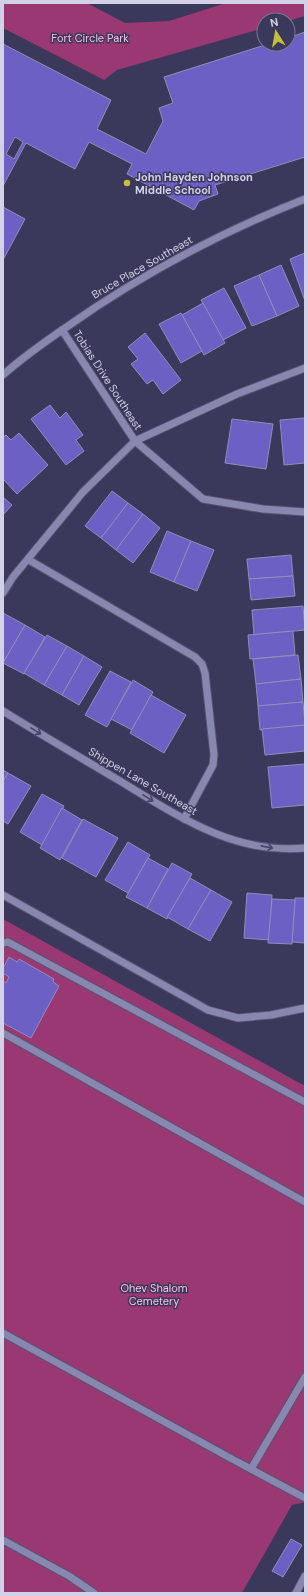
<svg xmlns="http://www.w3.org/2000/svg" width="308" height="1596" font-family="'DM Sans',sans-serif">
<rect width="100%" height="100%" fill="#3a385b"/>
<g fill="#993873">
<polygon points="3,3 87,3 125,23 169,21 226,3 305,3 305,16 288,21 288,20 264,20 264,28 117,70 104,80 3,28"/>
<polygon points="3,919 305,1086 305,1502 292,1505 242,1593 3,1593"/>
</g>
<g fill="#6d60c5" stroke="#908eb7" fill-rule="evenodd">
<path d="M305 32V157L215 185 218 194 199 201 194 210 127 174 132 164 89 142 75 169 26 143 3 186V44L111 100 97 129 146 154 163 121 159 108 173 103 164 77 268 44H288V38ZM15 137 23 142 14 159 6 154Z"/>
<polygon points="3,207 25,219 3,260"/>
<polygon points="305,253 305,301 290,259"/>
<polygon points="281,265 299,306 277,316 259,275"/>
<polygon points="259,275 277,316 252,326 234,286"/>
<polygon points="224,288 246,328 223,340 201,300"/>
<polygon points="203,303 225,343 204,355 182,315"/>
<polygon points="181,313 202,351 181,363 159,324"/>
<polygon points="145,333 181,380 163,394 153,380 147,384 131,364 138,359 128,347"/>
<polygon points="50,405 60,418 66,412 83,435 76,440 84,451 66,465 31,419"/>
<polygon points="305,418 305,463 284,465 280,420"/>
<polygon points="232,419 273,424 266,469 225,463"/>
<polygon points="19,433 48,465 17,494 3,479 3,437 6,435 11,440"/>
<polygon points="112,491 128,503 101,538 85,526"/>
<polygon points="3,497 12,505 3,515"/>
<polygon points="128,503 143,514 116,550 101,538"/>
<polygon points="143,514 160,528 133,563 116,550"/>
<polygon points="167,531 191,541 174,582 150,572"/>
<polygon points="191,541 214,550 197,591 174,582"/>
<polygon points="291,555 293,576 249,579 247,559"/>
<polygon points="293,576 295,596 251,600 249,579"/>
<polygon points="303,606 305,630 254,635 252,610"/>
<polygon points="3,613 25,625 3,663"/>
<polygon points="25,625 45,637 24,674 3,663"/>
<polygon points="293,631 295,655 250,659 248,635"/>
<polygon points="47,635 67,646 44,685 24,673"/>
<polygon points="67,646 84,656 62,695 44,685"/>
<polygon points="298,655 301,679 256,684 253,659"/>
<polygon points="84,656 102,667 79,705 62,695"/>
<polygon points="110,671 131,682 107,727 85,715"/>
<polygon points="301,679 303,702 258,706 256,684"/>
<polygon points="133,680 153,692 132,730 111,719"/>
<polygon points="151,695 186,715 164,753 130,733"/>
<polygon points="303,702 305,725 260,730 258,706"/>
<polygon points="305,725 305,751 265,755 262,729"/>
<polygon points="305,764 305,805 272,808 268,767"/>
<polygon points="3,770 8,773 3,781"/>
<polygon points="8,773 31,786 8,824 3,821 3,781"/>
<polygon points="42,794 64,806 42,845 20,832"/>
<polygon points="62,808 82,820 60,860 40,848"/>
<polygon points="83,819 118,838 96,877 62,858"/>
<polygon points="128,842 150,855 128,893 105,880"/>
<polygon points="148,858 168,869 147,908 126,897"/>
<polygon points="172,863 192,874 167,919 147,908"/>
<polygon points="190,878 211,890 188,929 167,917"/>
<polygon points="211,890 232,902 210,941 188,929"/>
<polygon points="247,893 272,895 269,940 244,938"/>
<polygon points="295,898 305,898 305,943 292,942"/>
<polygon points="272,899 295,900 292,944 268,943"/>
<polygon points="9,957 17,962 19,959 54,979 53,982 59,986 31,1038 3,1023 3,981 6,983 9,977 3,973 3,968"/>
<polygon points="291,1539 302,1545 283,1577 272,1571"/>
</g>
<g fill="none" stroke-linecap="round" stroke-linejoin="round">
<g stroke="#575471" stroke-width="9">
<g id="minor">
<polyline points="62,330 135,441 203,499 263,509 305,512"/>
<path d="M3 375C23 357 46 341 68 326 142 274 221 232 305 199"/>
<polyline points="29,560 195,657 202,664 205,673 214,755 213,765 184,819"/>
<polyline points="3,593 13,577 83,492 135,441 237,394 305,368"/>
<path d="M3 711C40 734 78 756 115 778 175 814 232 855 305 848"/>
<polyline points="3,895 208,1010 238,1018 271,1015 305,1008"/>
<polyline points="3,943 8,942 305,1102"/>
<polyline points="3,1033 305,1202"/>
<polyline points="3,1333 232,1459 305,1498"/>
<polyline points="251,1469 305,1377"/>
<polyline points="3,1540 69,1576 94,1593"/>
<polyline points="296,1593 305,1576"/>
</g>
</g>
<use href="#minor" stroke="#8887af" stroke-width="7"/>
</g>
<defs><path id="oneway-shaft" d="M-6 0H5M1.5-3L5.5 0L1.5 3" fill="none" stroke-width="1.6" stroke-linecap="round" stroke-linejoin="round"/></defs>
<g stroke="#464468">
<use href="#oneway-shaft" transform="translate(36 731) rotate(31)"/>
<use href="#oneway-shaft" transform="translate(148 798) rotate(31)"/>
<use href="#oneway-shaft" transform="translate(267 847) rotate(11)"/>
</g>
<circle fill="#c4bd3e" stroke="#3a385b" stroke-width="1.5" cx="127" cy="183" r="4"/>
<g text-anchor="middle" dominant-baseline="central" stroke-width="3" stroke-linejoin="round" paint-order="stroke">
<g font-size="11" fill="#f9c2de" stroke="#3a385b">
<text x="90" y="38">Fort Circle Park</text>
<text x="154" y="1288">Ohev Shalom<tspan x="154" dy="13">Cemetery</tspan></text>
</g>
<g font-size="11" font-weight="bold" fill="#d2d1e7" stroke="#3a385b" text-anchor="start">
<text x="135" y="177">John Hayden Johnson<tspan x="135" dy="13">Middle School</tspan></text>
</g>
<g font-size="11" fill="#d2d1e7" stroke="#3a385b">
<text transform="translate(142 267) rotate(-30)">Bruce Place Southeast</text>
<text transform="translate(108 380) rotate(57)">Tobias Drive Southeast</text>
<text transform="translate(143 781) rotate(30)">Shippen Lane Southeast</text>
</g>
</g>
<rect width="308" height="1596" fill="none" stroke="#d2d1e7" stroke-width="8"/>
<g transform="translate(276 32) rotate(349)"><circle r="19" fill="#3a385b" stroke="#777593"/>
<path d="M0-3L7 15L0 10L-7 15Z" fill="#c4bd3e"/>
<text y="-6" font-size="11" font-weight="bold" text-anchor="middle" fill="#d2d1e7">N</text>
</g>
</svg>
